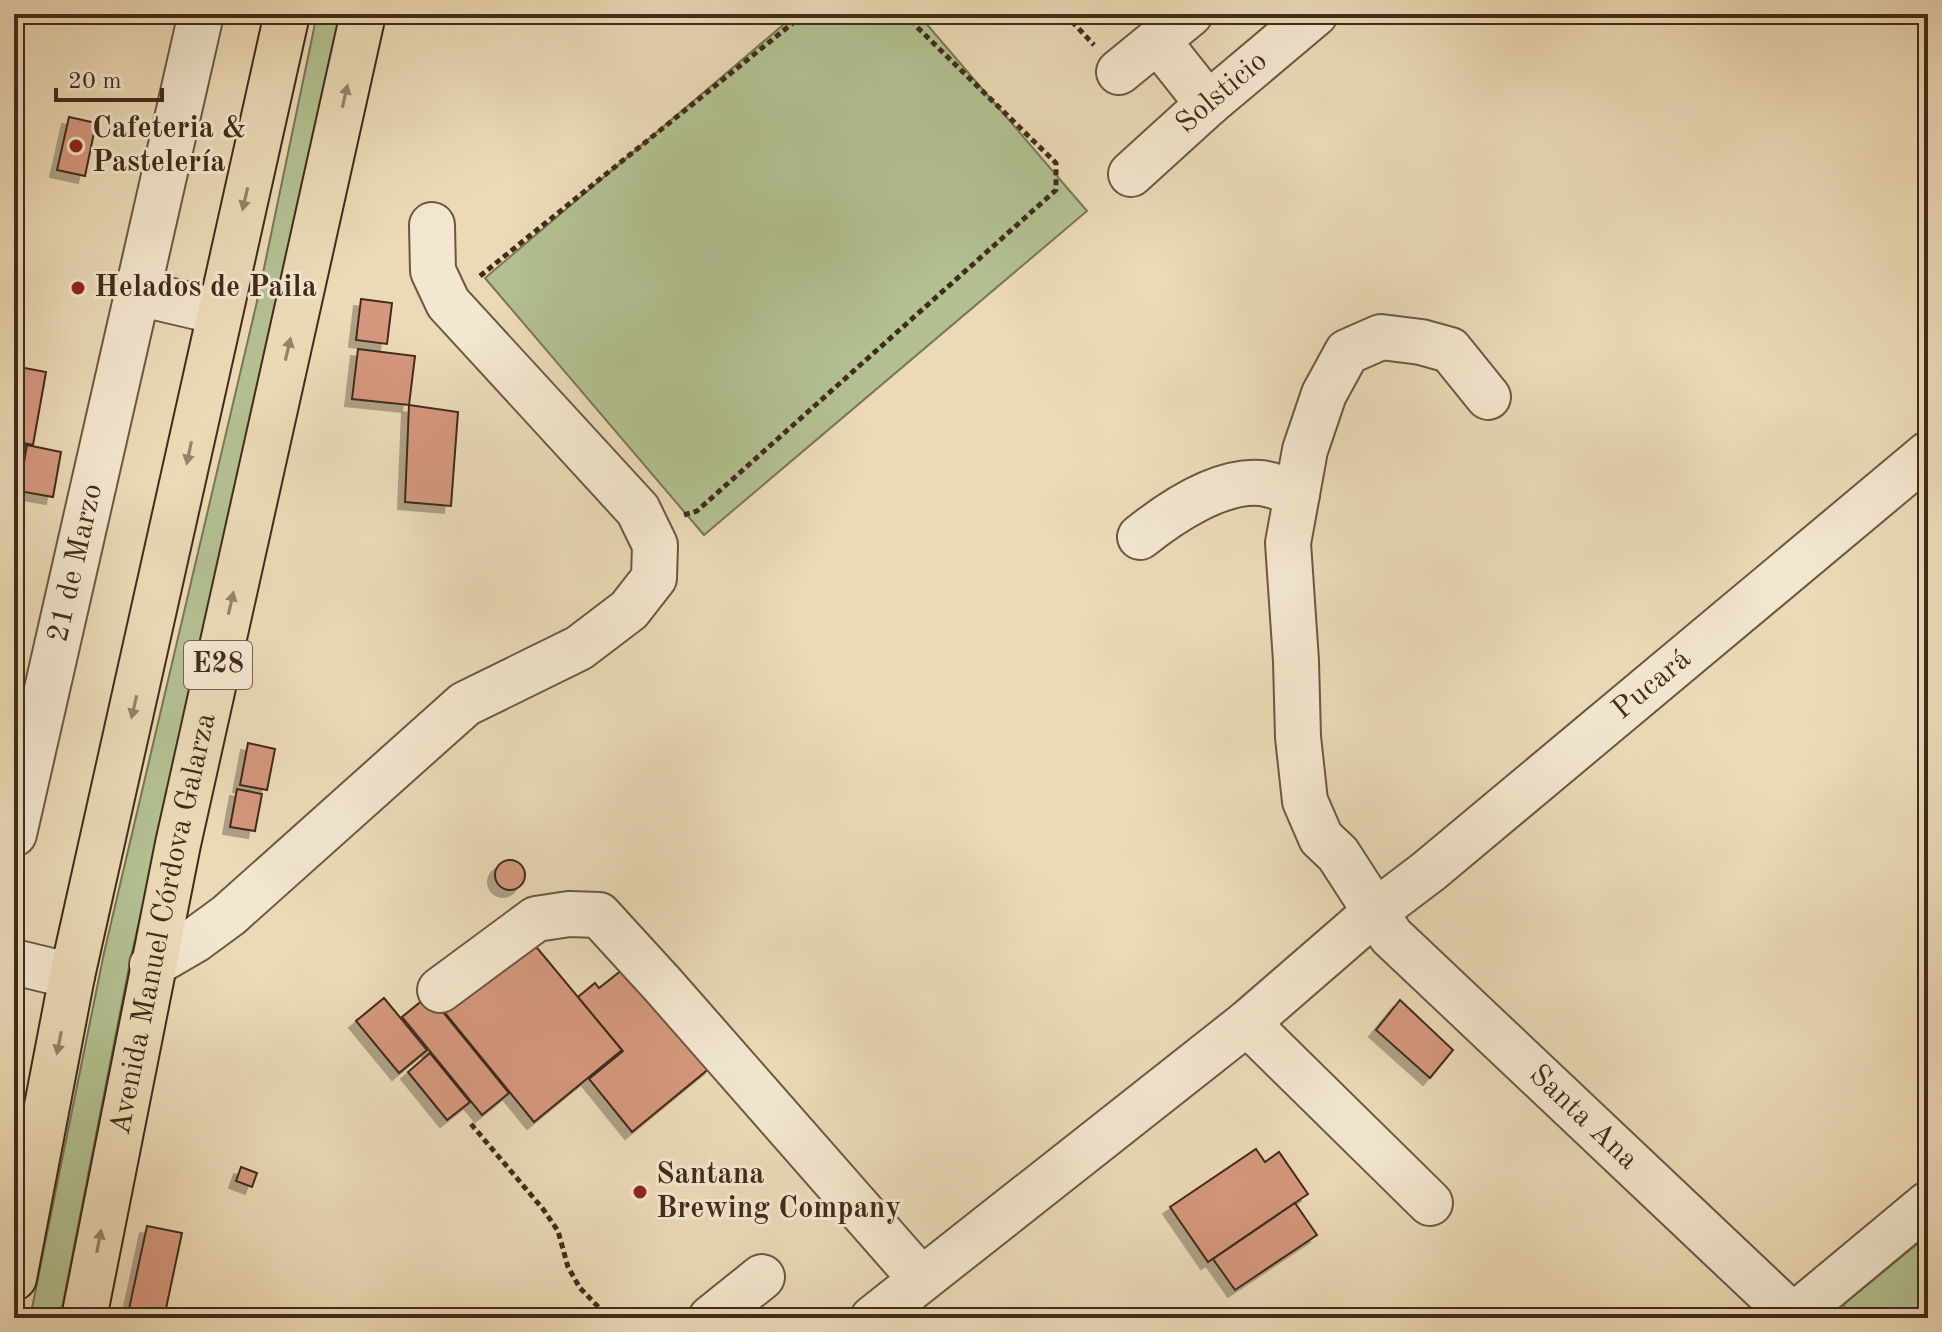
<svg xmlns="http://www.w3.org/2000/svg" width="1942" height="1332" font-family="'Old Standard TT',serif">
<defs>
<filter id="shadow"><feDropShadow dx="-7" dy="7" stdDeviation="0" flood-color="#0004"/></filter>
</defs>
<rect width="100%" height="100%" fill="#ecdab7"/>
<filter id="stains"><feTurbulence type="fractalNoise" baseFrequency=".0025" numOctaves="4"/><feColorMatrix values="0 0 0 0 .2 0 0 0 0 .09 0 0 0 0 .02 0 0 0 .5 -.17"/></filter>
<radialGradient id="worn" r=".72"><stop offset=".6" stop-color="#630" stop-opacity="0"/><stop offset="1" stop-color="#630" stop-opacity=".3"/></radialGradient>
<g fill="#b3c192" stroke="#7a7656" stroke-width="2">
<polygon points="317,14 348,14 131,957 60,1318 30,1318 104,953 258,297"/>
<polygon points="796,14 918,14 1087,211 704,535 485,278"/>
<polygon points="1928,1235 1928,1318 1846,1318 1844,1304"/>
</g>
<g fill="#d5987e" stroke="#412c1a" stroke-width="2" filter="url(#shadow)">
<polygon points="69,117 96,123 85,176 57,170"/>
<polygon points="361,299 392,303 387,344 356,340"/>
<polygon points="358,349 415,356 409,405 352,399"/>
<polygon points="14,366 46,372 33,445 14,441"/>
<polygon points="409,405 458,412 451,506 405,502"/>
<polygon points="14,443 25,445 17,490 14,490"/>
<polygon points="27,445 61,452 53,497 19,491"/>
<polygon points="248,743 275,749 267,790 240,785"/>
<polygon points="237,789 262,794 255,831 230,827"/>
<circle cx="510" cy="875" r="15"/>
<polygon points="528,937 622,1050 534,1122 441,1008"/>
<polygon points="627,966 711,1067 632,1132 589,1079 623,1051 578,997 595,983 599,988"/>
<polygon points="429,995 509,1093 482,1115 402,1017"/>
<polygon points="384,998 427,1050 399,1073 356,1021"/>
<polygon points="1400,1000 1453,1050 1430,1078 1376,1030"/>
<polygon points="430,1053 470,1102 447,1120 408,1072"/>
<polygon points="1256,1149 1265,1162 1279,1152 1308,1194 1208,1262 1170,1207"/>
<polygon points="241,1167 257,1173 252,1187 236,1181"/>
<polygon points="1295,1203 1317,1235 1235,1290 1213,1259"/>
<polygon points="147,1226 182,1233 164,1318 127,1318"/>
</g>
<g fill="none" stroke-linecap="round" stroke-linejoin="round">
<g stroke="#6c5841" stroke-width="48">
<g id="minor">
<polyline points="1158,41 1208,104"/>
<polyline points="1119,72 1190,14"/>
<path id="s1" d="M1131 174 1208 104 1315 14"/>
<polyline points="138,293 219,312"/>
<path id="s2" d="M1488 397 1450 350 1421 342 1381 337 1347 352 1324 394 1305 450 1288 543 1296 661 1298 737 1305 801 1321 838 1338 854 1391 936 1795 1318"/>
<path d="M1140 537C1170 513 1219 480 1260 483 1272 484 1285 490 1297 494"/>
<path id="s3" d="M14 834 201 14"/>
<polyline points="14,962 72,976"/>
<polyline points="152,965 195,940 229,915 465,704 579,648 629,610 654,578 655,545 638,510 448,303 433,271 432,225"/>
<polyline points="440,990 536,919 569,914 599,915 663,985 921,1279"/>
<polyline points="1247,1023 1430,1203"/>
<polyline points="711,1318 762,1277"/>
<path id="s4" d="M873 1318 1247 1023 1375 912 1429 871 1928 454"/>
<polyline points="1791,1318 1928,1204"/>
</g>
</g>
<g stroke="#412c1a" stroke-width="48">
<g id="major">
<polyline points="14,1278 72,976 287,14"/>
<path id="s5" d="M84 1318 178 844 363 14"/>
</g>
</g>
<g stroke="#412c1a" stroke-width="5" stroke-dasharray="6 4" stroke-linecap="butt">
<polyline points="1065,14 1094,45"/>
<polyline points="480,276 804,14"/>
<polyline points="684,515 697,511 1056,190 1056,163 918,28 907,14"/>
<polyline points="471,1124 543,1209 558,1231 568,1267 580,1288 609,1318"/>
</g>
<use href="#minor" stroke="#f3e7d0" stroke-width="44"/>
<use href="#major" stroke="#ecdab7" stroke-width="44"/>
</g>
<defs><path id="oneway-solid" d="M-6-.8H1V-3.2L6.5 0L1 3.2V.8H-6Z" transform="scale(2)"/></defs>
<g fill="#968368">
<use href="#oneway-solid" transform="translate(345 96) rotate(-77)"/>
<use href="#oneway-solid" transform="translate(245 199) rotate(103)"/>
<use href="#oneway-solid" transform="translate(288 349) rotate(-77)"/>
<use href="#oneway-solid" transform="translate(189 453) rotate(102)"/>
<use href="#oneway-solid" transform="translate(231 603) rotate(-77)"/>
<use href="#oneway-solid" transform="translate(134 707) rotate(103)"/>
<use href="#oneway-solid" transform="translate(59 1043) rotate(101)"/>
<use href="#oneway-solid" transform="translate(99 1241) rotate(-79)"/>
</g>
<g fill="#8f2418" stroke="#f3e7d0" stroke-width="3">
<circle cx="76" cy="146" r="8"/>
<circle cx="78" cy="288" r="8"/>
<circle cx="640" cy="1192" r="8"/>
</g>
<g text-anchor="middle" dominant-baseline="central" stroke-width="6" stroke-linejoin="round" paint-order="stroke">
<rect fill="#f3e7d0" stroke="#766451" stroke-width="2" x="184" y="641" width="68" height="48" rx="6"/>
<g font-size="28" font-weight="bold" fill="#412c1a">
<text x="218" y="665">E28</text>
</g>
<g font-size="30" fill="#412c1a" stroke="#f3e7d0">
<text stroke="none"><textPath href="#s1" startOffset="122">Solsticio</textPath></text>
<text stroke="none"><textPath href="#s3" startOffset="278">21 de Marzo</textPath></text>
<text stroke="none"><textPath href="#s4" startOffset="1004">Pucará</textPath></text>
<text stroke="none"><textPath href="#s5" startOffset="402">Avenida Manuel Córdova Galarza</textPath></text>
<text stroke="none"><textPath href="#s2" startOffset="1054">Santa Ana</textPath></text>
</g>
<g font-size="30" font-weight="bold" fill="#412c1a" stroke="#f3e7d0" text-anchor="start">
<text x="92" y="129">Cafeteria &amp;<tspan x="92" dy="34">Pastelería</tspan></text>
<text x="94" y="288">Helados de Paila</text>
<text x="656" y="1175">Santana<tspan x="656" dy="34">Brewing Company</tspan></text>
</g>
</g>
<rect width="1942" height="1332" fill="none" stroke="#ecdab7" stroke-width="48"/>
<rect x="16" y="16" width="1910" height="1300" fill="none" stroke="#412c1a" stroke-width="4"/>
<rect x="24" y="24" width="1894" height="1284" fill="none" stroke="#412c1a" stroke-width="2"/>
<path d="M56 88v12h106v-12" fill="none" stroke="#412c1a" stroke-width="4"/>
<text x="68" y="88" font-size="24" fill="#412c1a" stroke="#f3e7d0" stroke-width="6" paint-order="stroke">20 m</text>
<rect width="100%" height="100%" filter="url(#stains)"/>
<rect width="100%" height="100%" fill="url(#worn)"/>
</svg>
